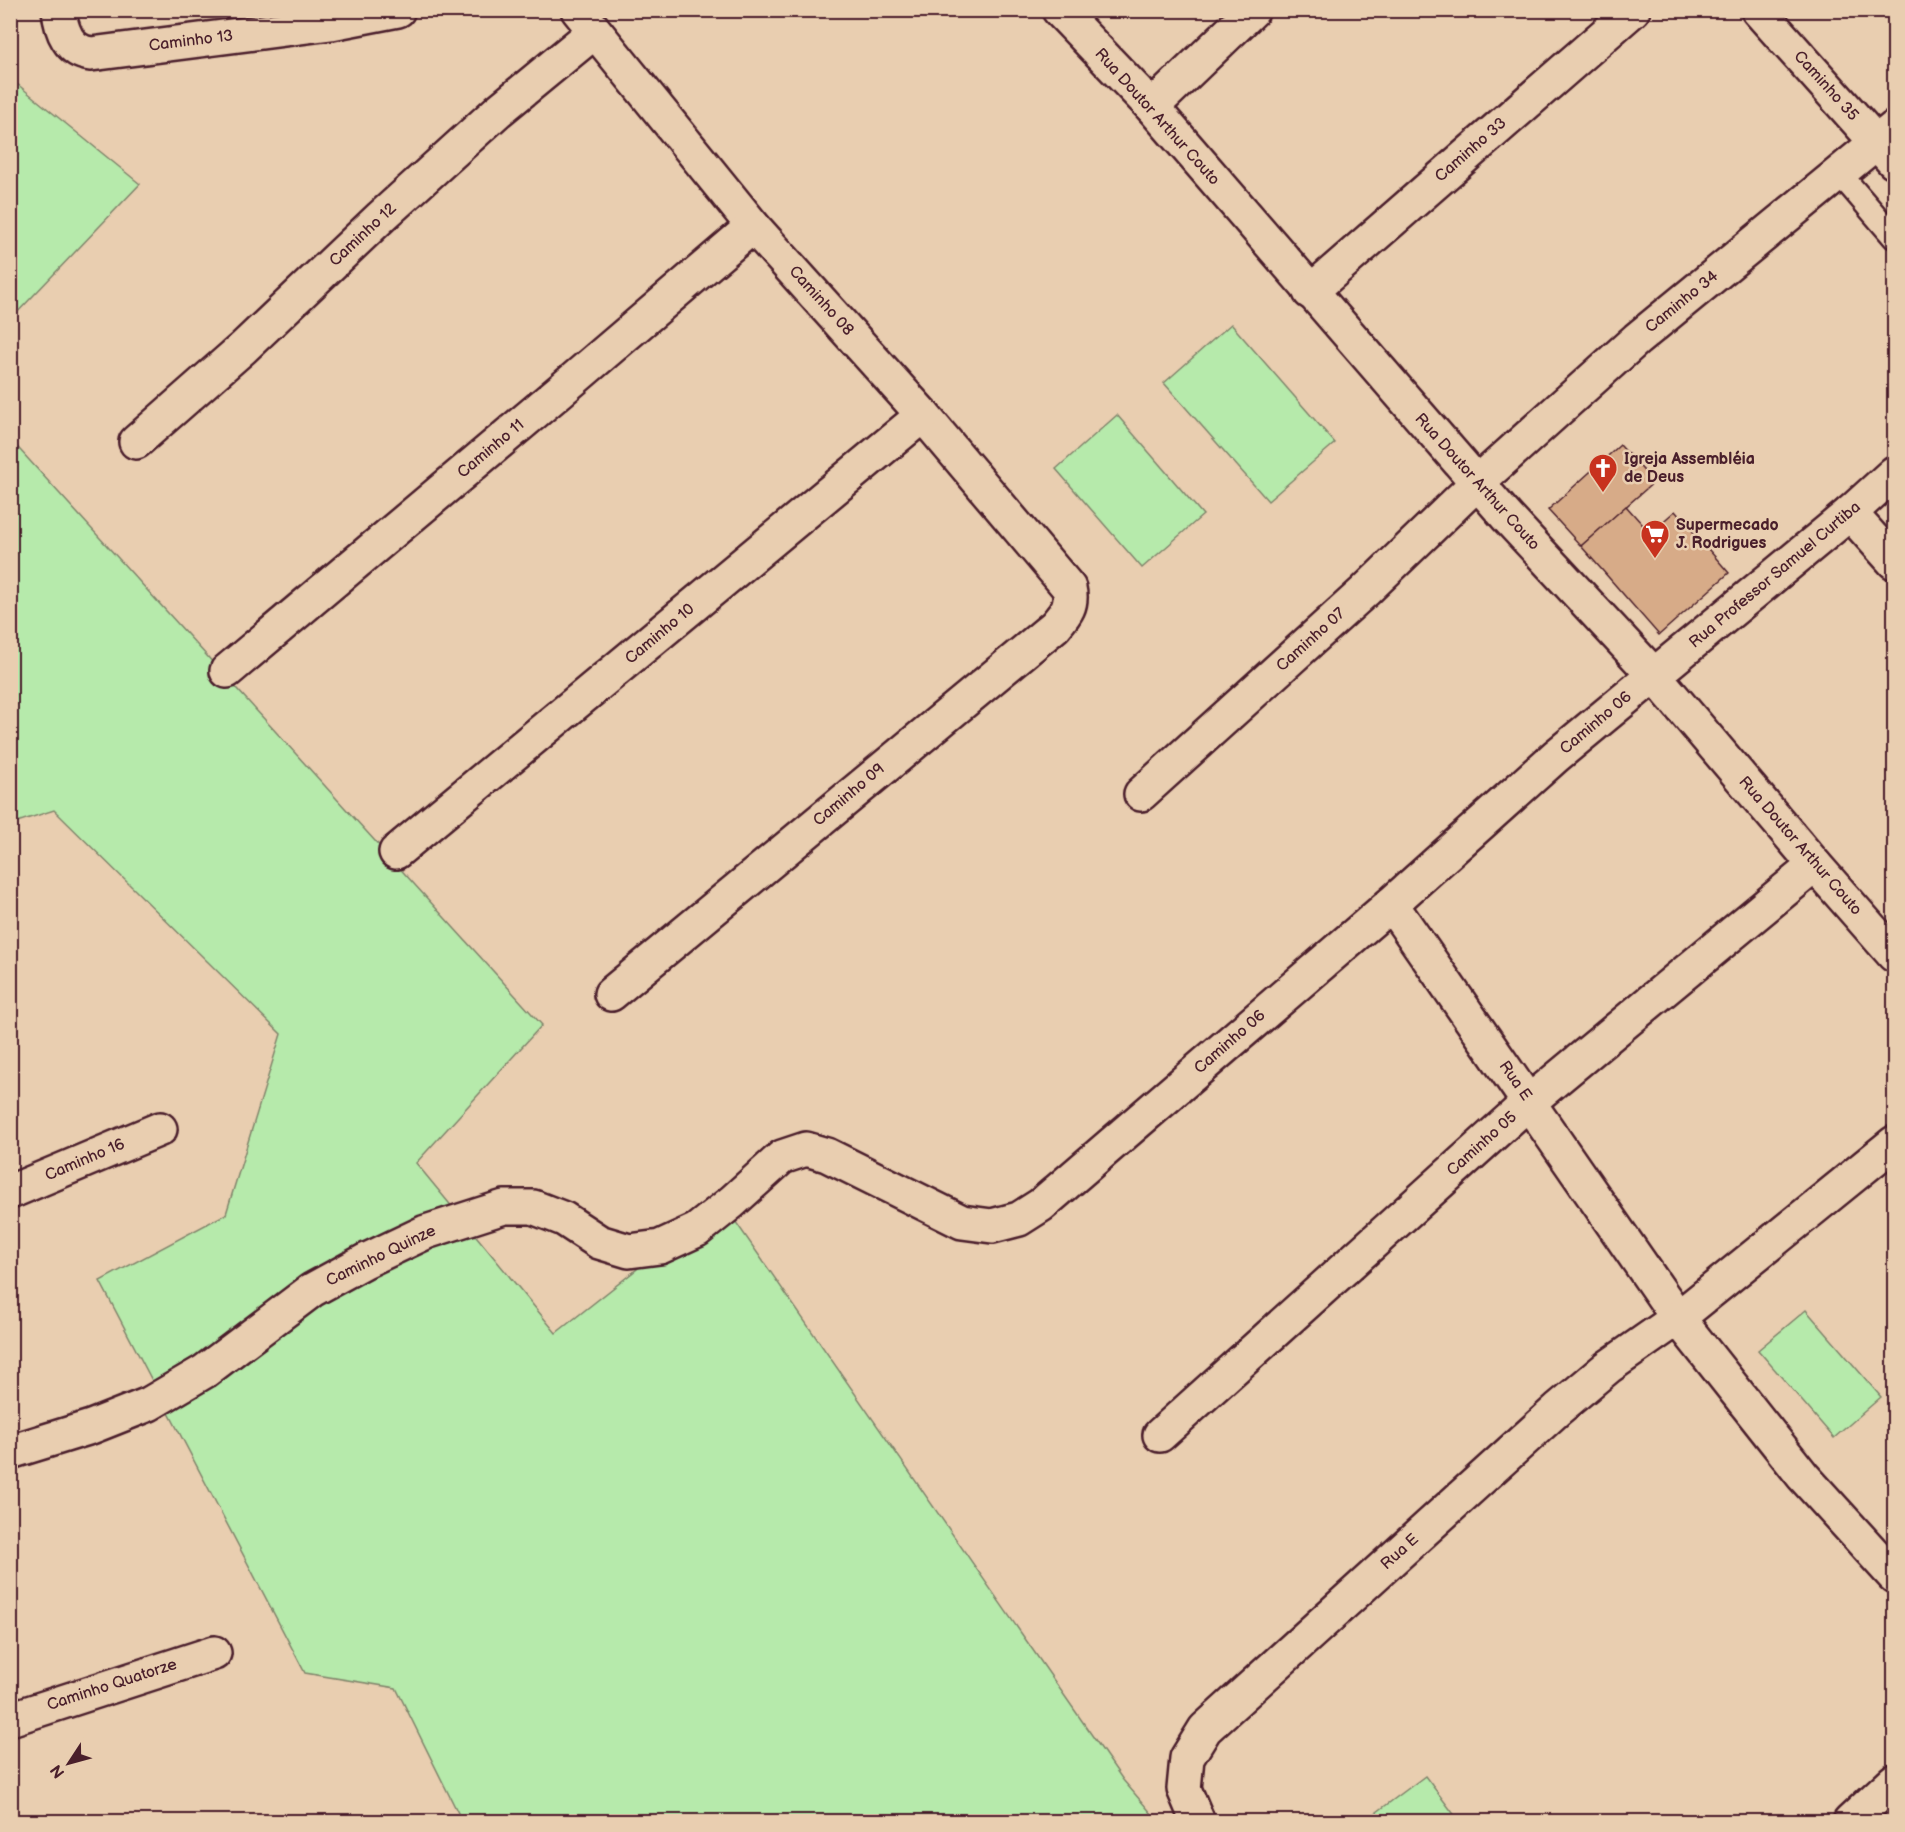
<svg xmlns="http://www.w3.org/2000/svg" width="1905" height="1832" font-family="'Balsamiq Sans',sans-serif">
<rect width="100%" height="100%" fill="#e9ceb0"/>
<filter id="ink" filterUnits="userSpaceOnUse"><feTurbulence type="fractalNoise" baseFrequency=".0167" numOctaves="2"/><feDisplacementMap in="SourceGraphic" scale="12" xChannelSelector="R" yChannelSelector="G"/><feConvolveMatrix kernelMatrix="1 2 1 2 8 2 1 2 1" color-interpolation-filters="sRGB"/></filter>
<g filter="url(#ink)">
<g fill="#b6eaab" stroke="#80846b" stroke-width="1.5">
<polygon points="11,79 140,184 11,319 10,319"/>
<polygon points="1231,324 1335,443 1268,501 1164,383"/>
<polygon points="1117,415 1203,515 1142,568 1056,469"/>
<polygon points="10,439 542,1025 416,1163 556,1333 722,1202 1123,1780 1158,1821 462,1821 396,1688 305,1673 100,1281 226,1214 281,1034 54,810 11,824"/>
<polygon points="1806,1310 1881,1397 1834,1438 1758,1350"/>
<polygon points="1425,1776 1459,1821 1365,1821"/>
</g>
<g fill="#d7ab88" stroke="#4a1f2b" stroke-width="1.5">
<polygon points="1620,445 1654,482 1581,546 1548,510"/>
<polygon points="1626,506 1650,533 1675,511 1729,573 1659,635 1581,546"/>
</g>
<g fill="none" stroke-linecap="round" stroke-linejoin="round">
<g stroke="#4a1f2b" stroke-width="27">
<polyline id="lane" points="1840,174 1894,237"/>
</g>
<g stroke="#4a1f2b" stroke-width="38">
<g id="street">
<path d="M59 10C61 30 69 52 91 54L331 23 398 10"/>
<path d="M578 10 753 226 923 415 1069 588C1073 605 1066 613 1055 626L611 994"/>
<polyline points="1059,10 1152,107 1507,517 1654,675 1815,865 1894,955"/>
<polyline points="1758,10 1894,162"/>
<polyline points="1152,107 1253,10"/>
<polyline points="1310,292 1633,10"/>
<polyline points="136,442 243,348 381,217 498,111 594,32"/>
<polyline points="1850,513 1894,562"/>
<polyline points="227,671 560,391 753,226"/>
<polyline points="1141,794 1365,591 1477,483 1637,339 1894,128"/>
<polyline points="396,852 923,415"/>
<polyline points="1391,904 1678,1318 1803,1476 1894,1576"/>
<polyline points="10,1192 160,1129"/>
<polyline points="1160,1435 1529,1102 1815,865"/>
<polyline points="10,1452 91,1427 149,1404 205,1371 312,1290 365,1261 426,1232 504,1207 533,1207 564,1219 599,1242 629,1251 660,1247 697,1230 732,1202 782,1157 806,1149 827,1155 962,1222 992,1226 1019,1219 1041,1205 1391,904 1556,756 1850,513 1894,473"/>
<polyline points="10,1719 214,1653"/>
<polyline points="1198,1822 1184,1789 1187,1758 1205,1729 1558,1409 1608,1367 1678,1318 1894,1143"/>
<polyline points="1850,1822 1894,1781"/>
</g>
</g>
<use href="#lane" stroke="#e9ceb0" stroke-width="22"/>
<use href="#street" stroke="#e9ceb0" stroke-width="33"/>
</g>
</g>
<defs>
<g id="church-pin" transform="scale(1.5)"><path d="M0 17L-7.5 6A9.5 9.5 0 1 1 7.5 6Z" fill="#c8321e" stroke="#e9ceb0"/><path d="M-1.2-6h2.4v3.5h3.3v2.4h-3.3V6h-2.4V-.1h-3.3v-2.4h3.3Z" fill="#fff"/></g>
<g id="supermarket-pin" transform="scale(1.5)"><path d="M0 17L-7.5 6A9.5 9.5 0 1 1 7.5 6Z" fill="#c8321e" stroke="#e9ceb0"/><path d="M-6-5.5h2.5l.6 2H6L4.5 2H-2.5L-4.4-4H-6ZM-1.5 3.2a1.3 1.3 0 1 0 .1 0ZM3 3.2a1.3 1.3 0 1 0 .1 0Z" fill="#fff"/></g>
</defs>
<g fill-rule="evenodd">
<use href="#church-pin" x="1603" y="468"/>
<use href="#supermarket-pin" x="1655" y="534"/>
</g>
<g text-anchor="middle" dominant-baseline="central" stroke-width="5" stroke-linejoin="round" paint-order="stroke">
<g font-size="16" fill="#4a1f2b" stroke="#e9ceb0">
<text transform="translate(191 41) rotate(-7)">Caminho 13</text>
<text transform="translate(1826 86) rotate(48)">Caminho 35</text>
<text transform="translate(1157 117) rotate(48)">Rua Doutor Arthur Couto</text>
<text transform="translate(1471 150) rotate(-41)">Caminho 33</text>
<text transform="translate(363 235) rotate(-43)">Caminho 12</text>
<text transform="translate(821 301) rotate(48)">Caminho 08</text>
<text transform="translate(1682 302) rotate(-39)">Caminho 34</text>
<text transform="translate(491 449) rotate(-40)">Caminho 11</text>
<text transform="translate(1477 482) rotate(48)">Rua Doutor Arthur Couto</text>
<text transform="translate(1775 575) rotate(-40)">Rua Professor Samuel Curtiba</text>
<text transform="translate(660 634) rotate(-40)">Caminho 10</text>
<text transform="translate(1311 640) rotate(-42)">Caminho 07</text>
<text transform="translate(1596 723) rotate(-40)">Caminho 06</text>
<text transform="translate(849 795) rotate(-40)">Caminho 09</text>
<text transform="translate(1800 846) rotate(49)">Rua Doutor Arthur Couto</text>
<text transform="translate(1230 1042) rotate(-41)">Caminho 06</text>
<text transform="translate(1515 1081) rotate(55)">Rua E</text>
<text transform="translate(1482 1144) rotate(-42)">Caminho 05</text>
<text transform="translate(85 1160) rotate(-23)">Caminho 16</text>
<text transform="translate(381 1256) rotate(-26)">Caminho Quinze</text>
<text transform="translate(1400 1552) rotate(-42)">Rua E</text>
<text transform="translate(112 1685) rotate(-18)">Caminho Quatorze</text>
</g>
<g font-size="16" font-weight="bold" fill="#4a1f2b" stroke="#e9ceb0" text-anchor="start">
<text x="1624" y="459">Igreja Assembléia<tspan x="1624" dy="18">de Deus</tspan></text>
<text x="1676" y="525">Supermecado<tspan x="1676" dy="18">J. Rodrigues</tspan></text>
</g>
</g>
<rect width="1905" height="1832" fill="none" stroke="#e9ceb0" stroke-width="36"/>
<rect x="18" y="18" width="1869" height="1796" fill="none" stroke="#4a1f2b" stroke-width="2" filter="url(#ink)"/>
<g transform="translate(69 1763) rotate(234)" stroke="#e9ceb0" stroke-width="4.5" paint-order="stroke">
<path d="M0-4.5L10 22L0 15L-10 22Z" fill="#4a1f2b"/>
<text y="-9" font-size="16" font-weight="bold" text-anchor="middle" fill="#4a1f2b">N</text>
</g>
</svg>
